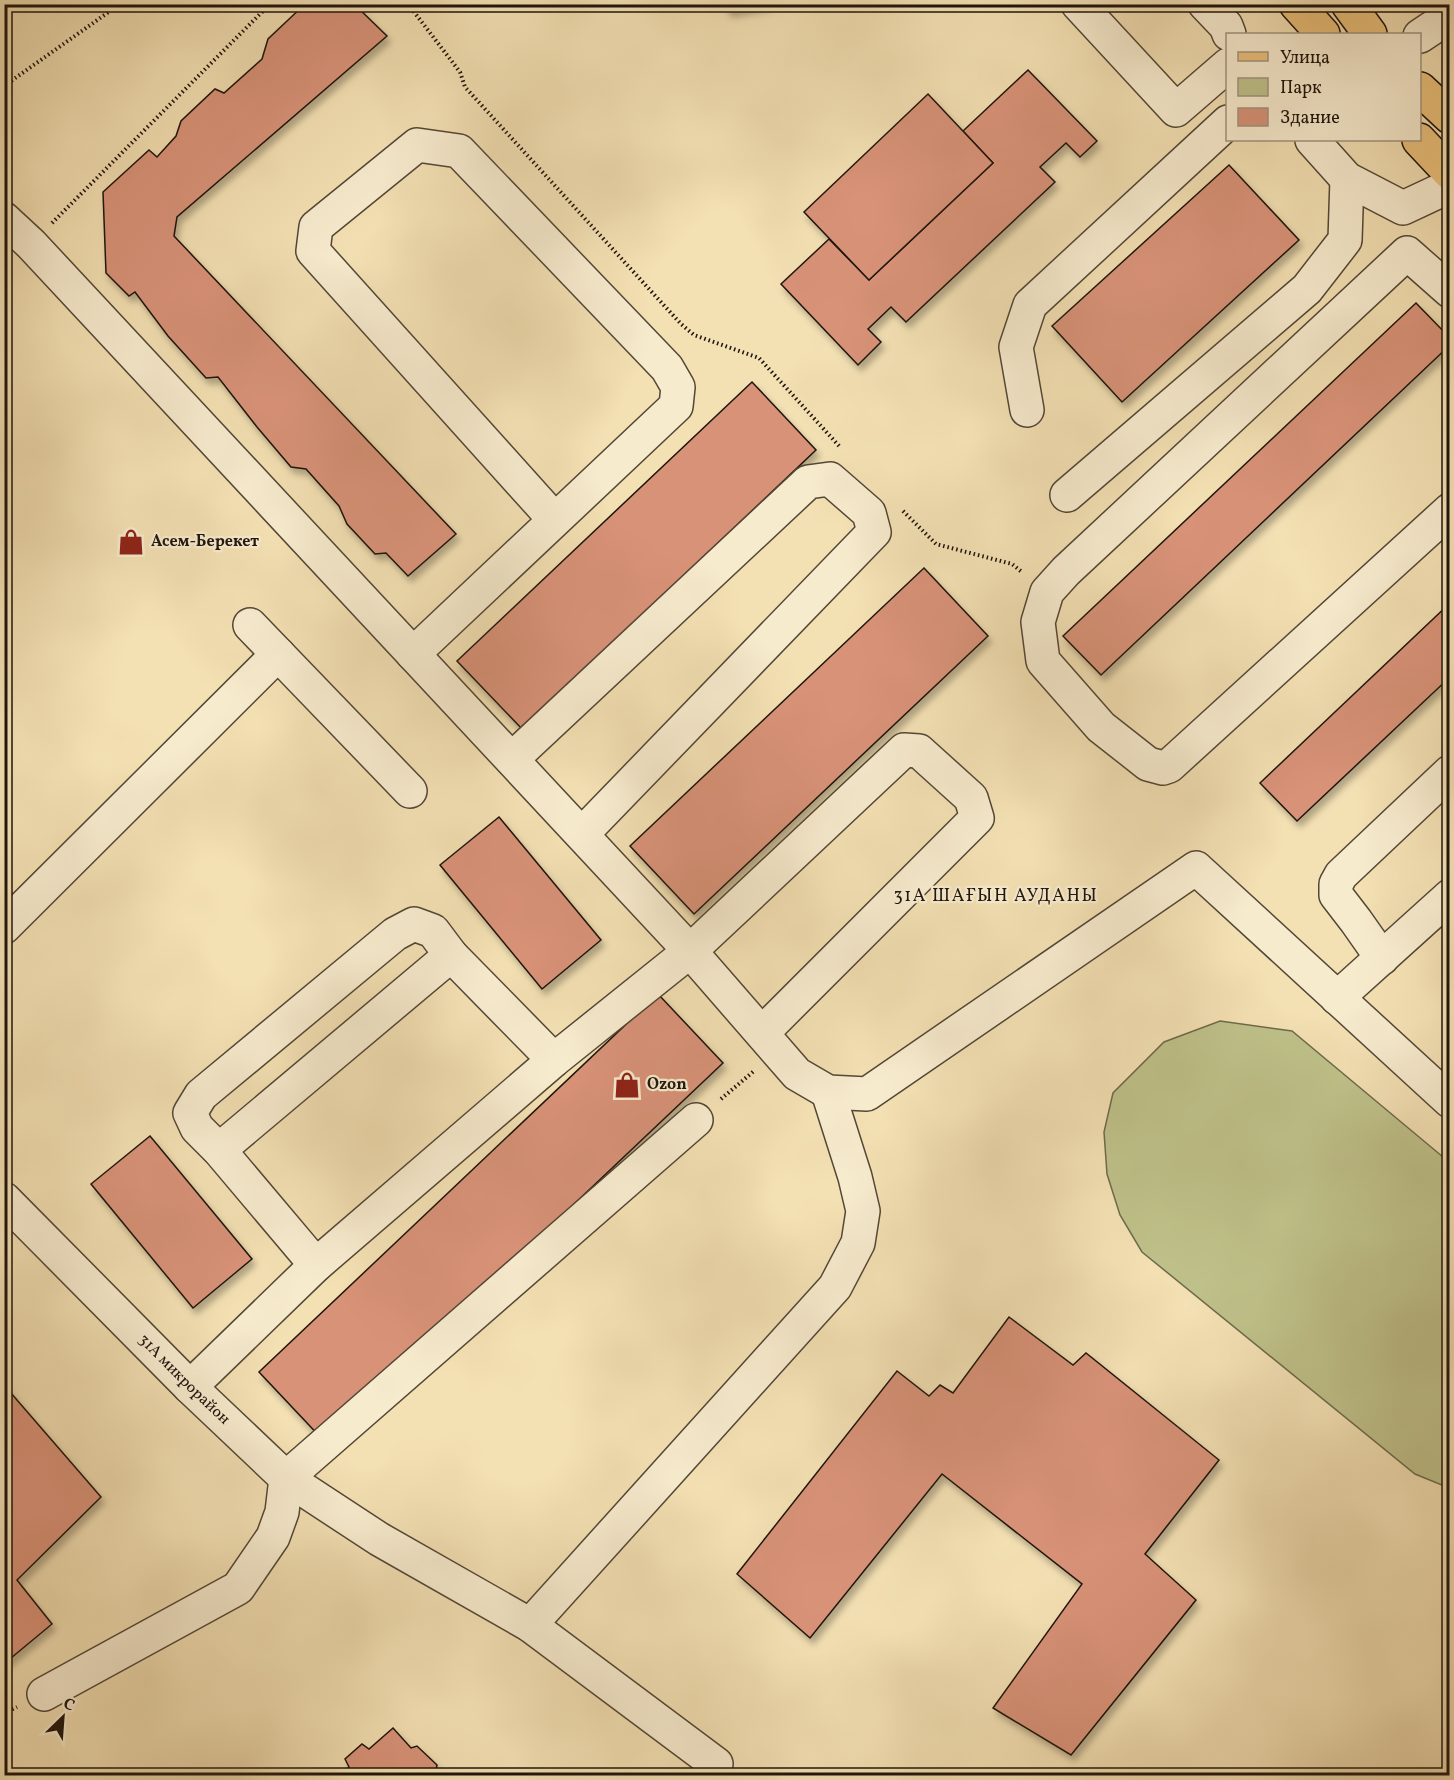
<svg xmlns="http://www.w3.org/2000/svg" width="1454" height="1780" font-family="Vollkorn,serif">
<defs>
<filter id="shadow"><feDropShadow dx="3.5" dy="6" stdDeviation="3" flood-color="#0004"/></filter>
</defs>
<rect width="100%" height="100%" fill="#f3e0b3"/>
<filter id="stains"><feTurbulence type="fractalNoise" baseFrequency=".00333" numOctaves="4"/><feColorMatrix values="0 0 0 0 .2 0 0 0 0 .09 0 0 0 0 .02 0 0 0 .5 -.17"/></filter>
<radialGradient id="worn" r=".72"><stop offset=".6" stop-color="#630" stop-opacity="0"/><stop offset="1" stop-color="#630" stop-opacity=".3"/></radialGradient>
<polygon fill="#bfc18a" stroke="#6e6a4c" stroke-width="1.5" points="1220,1021 1292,1031 1449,1162 1449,1488 1415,1474 1142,1252 1120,1215 1107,1174 1104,1132 1113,1093 1164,1042"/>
<g fill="#d89278" stroke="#1e140d" stroke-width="1.5" filter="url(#shadow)">
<polygon points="305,4 316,7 318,4 354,4 387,36 177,217 174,236 456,534 408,576 386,553 375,554 347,524 339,506 306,469 291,467 257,427 218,377 206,378 168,336 135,292 129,296 106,273 103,192 149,150 157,157 176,136 181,121 215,89 224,93 262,59 268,39"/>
<polygon points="724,4 769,4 729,11"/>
<polygon points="1028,70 1097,141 1080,157 1066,143 1040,167 1055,182 906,322 891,307 868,329 881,342 858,365 781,284 829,239 869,280 993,163 963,131"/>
<polygon points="928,94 993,163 869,280 804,212"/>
<polygon points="1229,165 1299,240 1122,402 1052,326"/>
<polygon points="1416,303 1450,338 1450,345 1101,675 1063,636"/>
<polygon points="752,382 816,450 522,729 457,661"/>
<polygon points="924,568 988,636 694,914 630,846"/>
<polygon points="1450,603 1450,677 1297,821 1260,783"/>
<polygon points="499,817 601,940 542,989 440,865"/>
<polygon points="658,994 723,1063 324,1441 259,1372"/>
<polygon points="150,1136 252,1259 193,1308 91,1184"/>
<polygon points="1009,1317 1073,1365 1086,1353 1219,1460 1145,1554 1196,1600 1071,1755 993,1708 1082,1584 942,1474 810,1638 737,1574 897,1371 929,1396 940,1385 953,1393"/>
<polygon points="4,1385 101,1497 17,1580 52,1624 5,1663"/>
<polygon points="393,1728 411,1748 417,1746 437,1765 435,1776 339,1776 349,1767 345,1759 362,1744 369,1749"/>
</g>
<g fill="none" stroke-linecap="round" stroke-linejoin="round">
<g stroke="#534736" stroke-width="36">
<g id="minor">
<polyline points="1078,4 1176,110 1228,65"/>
<polyline points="1205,4 1226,26 1229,34"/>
<polyline points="1420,36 1450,16"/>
<polyline points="1312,140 1347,179 1403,208 1450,186"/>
<polyline points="4,219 31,244 690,951 797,1074 828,1092 867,1094 1196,868 1450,1101"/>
<polyline points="1450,291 1407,253 1066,571 1047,592 1038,622 1043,661 1101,727 1148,764 1163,768 1169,766 1450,510"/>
<polyline points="1027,410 1016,347 1030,305 1228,122"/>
<polyline points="1067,495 1307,289 1345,240 1347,179"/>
<polyline points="250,625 410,791"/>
<polyline points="413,654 676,406 678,387 667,368 459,151 417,145 316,227 313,251 555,520"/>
<polyline points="512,759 808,482 830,479 869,513 874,532 582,834"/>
<polyline points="4,927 278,654"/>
<polyline points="1382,958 1356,921 1336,895 1336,884 1341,875 1450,772"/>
<polyline points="1337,998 1450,896"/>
<polyline points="219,1150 451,955"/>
<path id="s1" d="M4 1199 190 1387 286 1478 379 1539 530 1625 716 1764 710 1776"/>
<polyline points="316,1265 219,1150 197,1128 190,1113 201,1095 395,934 414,924 433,931 451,955 554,1060"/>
<polyline points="190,1387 316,1265 554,1060 690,951 904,750 919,751 971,798 977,818 762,1033"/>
<polyline points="530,1625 835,1287 858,1243 863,1211 855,1177 828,1092"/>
<polyline points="44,1694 238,1588 273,1537 282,1512 286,1478 696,1120"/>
</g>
</g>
<g stroke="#1e140d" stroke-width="36">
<g id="major">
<polyline points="1296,4 1323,34"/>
<polyline points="1348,4 1370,34"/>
<polyline points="1420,89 1450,117"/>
<polyline points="1419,140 1450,173"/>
</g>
</g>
<g stroke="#1e140d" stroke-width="4" stroke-dasharray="1.5 3" stroke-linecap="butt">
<polyline points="408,4 460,72 465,87 681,324 694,335 759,358 841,448"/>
<polyline points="4,86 120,4"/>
<polyline points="52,223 270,4"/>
<polyline points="903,511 936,544 1012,564 1023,573"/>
<polyline points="721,1099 754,1071"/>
<polyline points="4,1713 17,1707"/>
</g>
<use href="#minor" stroke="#f7ebce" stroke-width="33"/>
<use href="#major" stroke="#eac07a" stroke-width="33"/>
</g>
<defs>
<g id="shop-bare" transform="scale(2.07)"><path d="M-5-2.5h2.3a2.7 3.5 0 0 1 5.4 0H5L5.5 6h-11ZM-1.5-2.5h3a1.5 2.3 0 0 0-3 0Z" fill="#8f2418" stroke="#f7ebce" stroke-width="2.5" paint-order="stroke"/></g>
</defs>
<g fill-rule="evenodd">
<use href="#shop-bare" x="131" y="542"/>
<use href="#shop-bare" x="627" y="1085"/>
</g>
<g text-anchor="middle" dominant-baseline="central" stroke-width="4.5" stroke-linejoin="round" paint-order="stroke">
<g font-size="16" font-weight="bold" fill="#1e140d" stroke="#f7ebce" text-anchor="start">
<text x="151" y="542">Асем-Берекет</text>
<text x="647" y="1085">Ozon</text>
</g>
<g font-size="16" fill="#1e140d" stroke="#f7ebce">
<text stroke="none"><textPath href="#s1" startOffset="255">31А микрорайон</textPath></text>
</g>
<g font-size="18" letter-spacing="1.5" fill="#1e140d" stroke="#f7ebce">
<text x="996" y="896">31А ШАҒЫН АУДАНЫ</text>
</g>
</g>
<rect width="1454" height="1780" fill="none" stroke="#f3e0b3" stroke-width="24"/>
<rect x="6" y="6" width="1442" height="1768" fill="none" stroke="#1e140d" stroke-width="3"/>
<rect x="12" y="12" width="1430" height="1756" fill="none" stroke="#1e140d" stroke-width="1.5"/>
<rect x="1226" y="33" width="195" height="108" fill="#f7ebce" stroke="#a09581" stroke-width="1.5"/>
<rect x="1238" y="52" width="30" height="9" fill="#eac07a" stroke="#a09581" stroke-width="1.5"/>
<text x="1280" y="63" font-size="18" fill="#1e140d">Улица</text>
<rect x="1238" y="78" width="30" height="18" fill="#bfc18a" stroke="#a09581" stroke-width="1.5"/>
<text x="1280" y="93" font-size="18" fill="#1e140d">Парк</text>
<rect x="1238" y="108" width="30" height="18" fill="#d89278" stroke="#a09581" stroke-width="1.5"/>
<text x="1280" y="123" font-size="18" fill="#1e140d">Здание</text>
<g transform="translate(63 1717) rotate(25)" stroke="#f7ebce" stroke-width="4.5" paint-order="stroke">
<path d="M0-4.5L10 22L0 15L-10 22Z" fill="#1e140d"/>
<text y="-9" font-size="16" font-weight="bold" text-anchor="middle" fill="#1e140d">С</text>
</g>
<rect width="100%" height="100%" filter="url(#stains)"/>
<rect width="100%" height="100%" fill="url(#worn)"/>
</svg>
